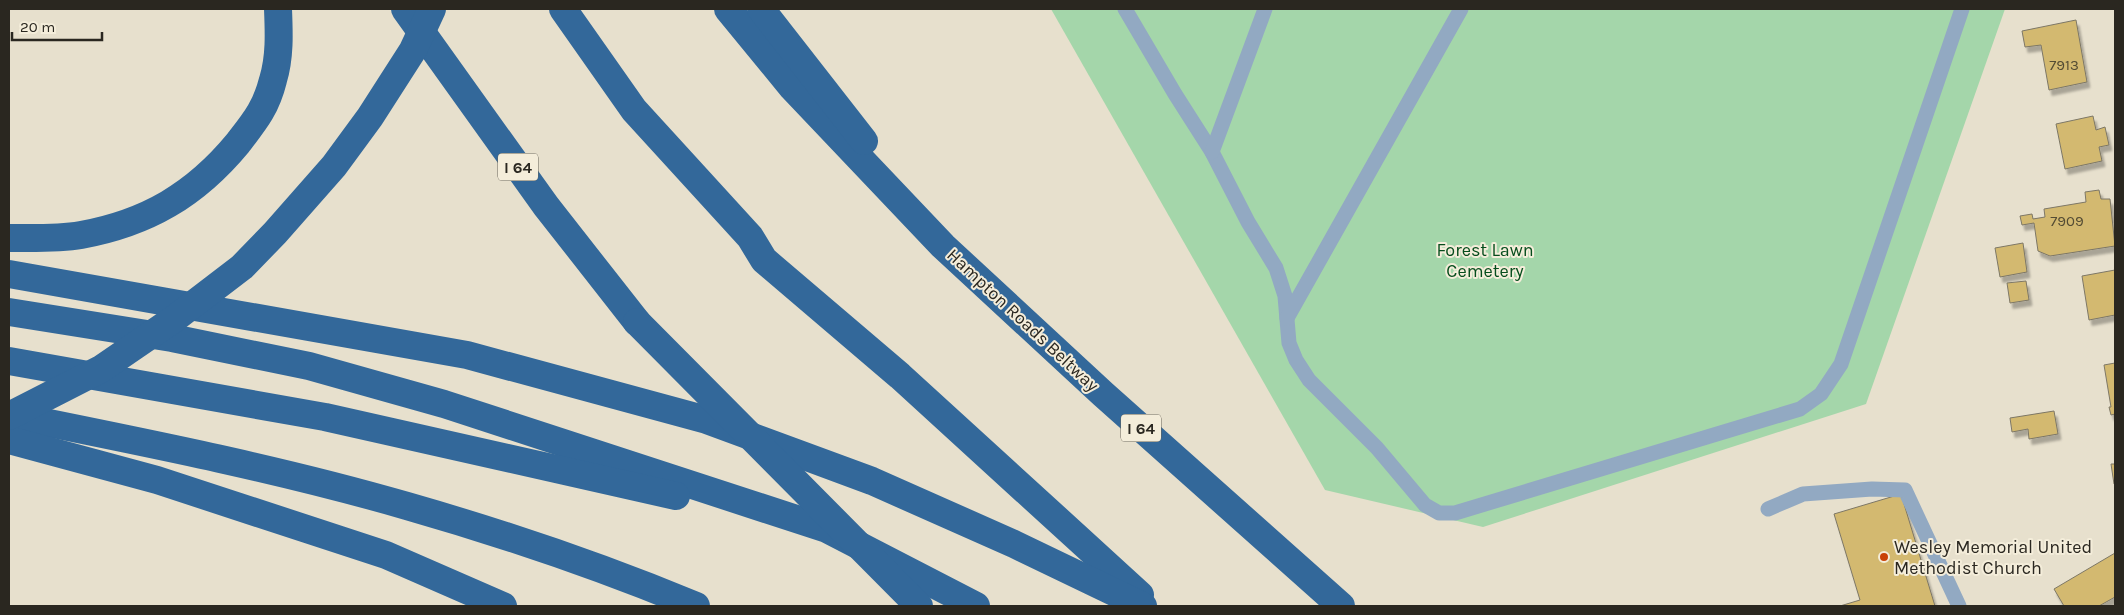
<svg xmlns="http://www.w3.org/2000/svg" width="2124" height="615" font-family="Karla,sans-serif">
<defs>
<filter id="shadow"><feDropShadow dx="3" dy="5.5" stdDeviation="1" flood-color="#0004"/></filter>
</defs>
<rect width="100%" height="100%" fill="#e7e0cd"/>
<polygon fill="#a4d6aa" points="1051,9 2005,9 1866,404 1483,527 1325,490"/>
<g fill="#d3b96f" stroke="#7d7766" filter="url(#shadow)">
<polygon points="2076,20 2087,82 2049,90 2041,45 2025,47 2022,31"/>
<polygon points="2093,116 2096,130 2105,127 2109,145 2099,147 2102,161 2065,169 2056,124"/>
<polygon points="2099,190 2101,199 2110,199 2115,246 2050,256 2038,251 2034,223 2022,225 2020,216 2032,214 2033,219 2045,217 2044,209 2086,202 2085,192"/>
<polygon points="2023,243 2027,272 2000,277 1995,248"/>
<polygon points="2115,270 2115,315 2089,320 2082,276"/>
<polygon points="2026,281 2029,300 2010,303 2007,283"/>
<polygon points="2115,363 2115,414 2111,415 2109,407 2111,407 2104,365"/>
<polygon points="2054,411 2058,434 2029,439 2028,429 2012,432 2010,418"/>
<polygon points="2111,464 2115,464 2115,484 2114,484"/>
<polygon points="1901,494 1935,606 1840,606 1860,600 1834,514"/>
<polygon points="2115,553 2115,597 2099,606 2064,606 2054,589"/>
</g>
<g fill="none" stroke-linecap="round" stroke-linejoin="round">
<g stroke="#92a9c2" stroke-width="15">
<polyline points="1125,9 1175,94 1212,152 1248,222 1276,268 1285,296 1289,343 1296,360 1309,380 1377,448 1425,505 1439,513 1455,513 1800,409 1821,394 1841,364 1962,9"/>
<polyline points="1212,152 1265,9"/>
<polyline points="1287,318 1461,9"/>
<polyline points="1768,509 1803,494 1872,489 1905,490 1959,606"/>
</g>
<g stroke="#33689a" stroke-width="28">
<polyline points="405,9 546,206 637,322"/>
<polyline points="563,9 634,110 750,237 764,260 900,376 1140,595"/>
<polyline points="728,9 792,87 943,246 1103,394 1341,606"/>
<polyline points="761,9 864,141"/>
<path d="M9 238C32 238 58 239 81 235 147 223 195 195 238 143 255 121 266 108 273 80 280 57 279 33 278 9"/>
<polyline points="9,274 467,355 707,420 872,481 1014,544 1143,606"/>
<polyline points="9,312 172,338 309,366 444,404 827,529 976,606"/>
<polyline points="9,361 325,417 676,496"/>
<path d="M9 415C142 442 276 468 407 506 505 534 602 567 696 606"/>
<polyline points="9,440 157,480 386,555 503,606"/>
</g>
<g stroke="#33689a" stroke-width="28">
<polyline points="637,322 919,606"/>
<polyline points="9,416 101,369 174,319 242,267 275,233 334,166 370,117 413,50 432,9"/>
</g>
</g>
<circle fill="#c94207" stroke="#f4edda" stroke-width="2" cx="1884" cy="557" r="5"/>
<g text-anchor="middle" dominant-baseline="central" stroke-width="4" stroke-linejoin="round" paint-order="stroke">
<g font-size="15" fill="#544c34">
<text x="2064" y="65">7913</text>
<text x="2067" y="221">7909</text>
</g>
<g fill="#f4edda" stroke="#676258" stroke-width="1">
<rect x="498" y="153.5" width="40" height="27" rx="4"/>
<rect x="1121" y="414.5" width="40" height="27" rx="4"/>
</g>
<g font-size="16" font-weight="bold" fill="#2a2720">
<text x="518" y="167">I 64</text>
<text x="1141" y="428">I 64</text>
</g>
<g font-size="18" fill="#054d1c" stroke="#f4edda">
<text x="1485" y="250">Forest Lawn<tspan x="1485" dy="21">Cemetery</tspan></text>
</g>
<g font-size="18" fill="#2a2720" stroke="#f4edda">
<text transform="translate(1023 320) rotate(43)">Hampton Roads Beltway</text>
</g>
<g font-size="18" fill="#2a2720" stroke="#f4edda" text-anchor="start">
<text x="1894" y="547">Wesley Memorial United<tspan x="1894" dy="21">Methodist Church</tspan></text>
</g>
</g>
<rect width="2124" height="615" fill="none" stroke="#2a2720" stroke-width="20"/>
<path d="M12 32v8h90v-8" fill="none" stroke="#2a2720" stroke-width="2.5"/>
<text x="20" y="32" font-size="15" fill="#2a2720" stroke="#f4edda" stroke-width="4" paint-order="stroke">20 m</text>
</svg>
